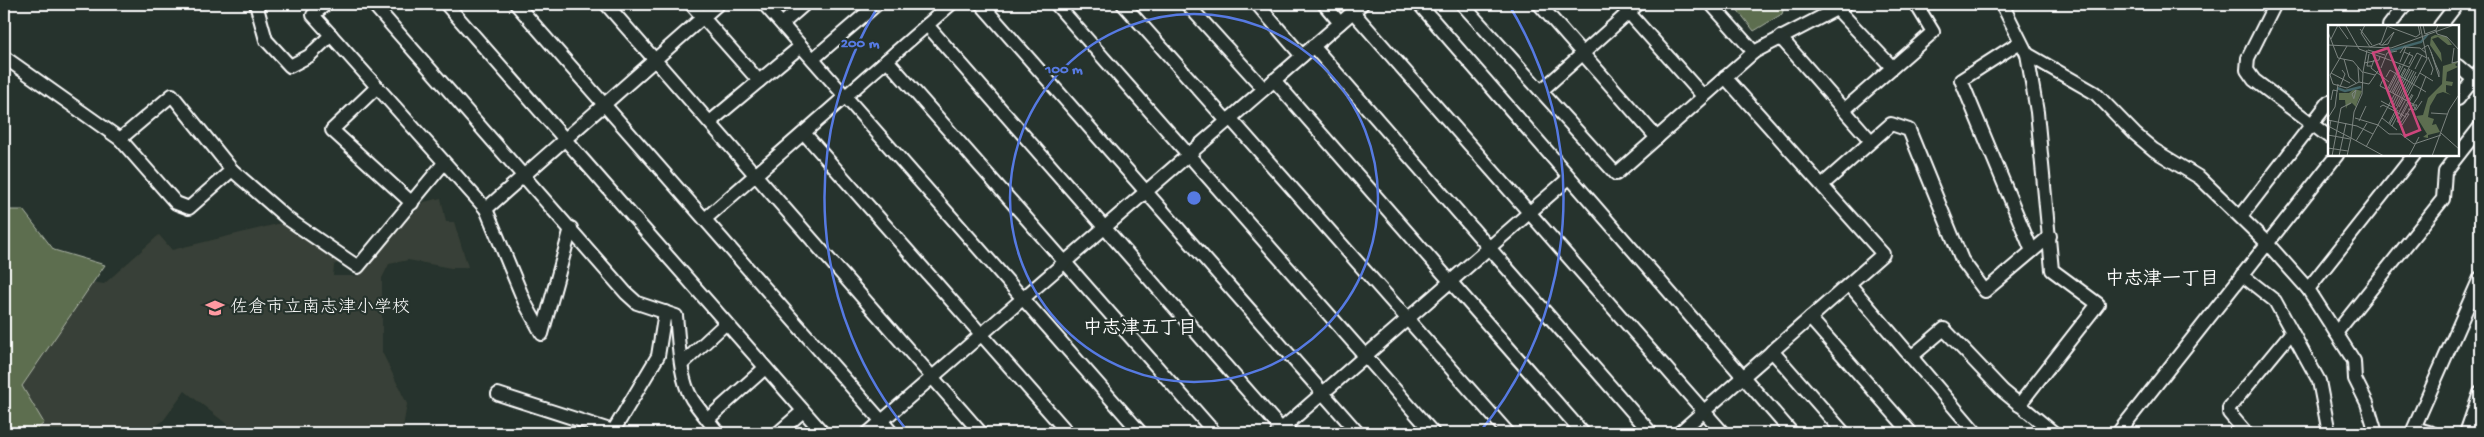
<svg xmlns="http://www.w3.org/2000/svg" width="2484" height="437" font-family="'Gochi Hand','Klee One',sans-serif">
<rect width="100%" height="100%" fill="#26332d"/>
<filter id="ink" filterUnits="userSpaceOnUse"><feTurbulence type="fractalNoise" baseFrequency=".02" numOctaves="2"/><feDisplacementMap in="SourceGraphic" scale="10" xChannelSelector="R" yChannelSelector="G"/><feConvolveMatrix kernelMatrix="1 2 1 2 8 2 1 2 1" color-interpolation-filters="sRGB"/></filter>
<g filter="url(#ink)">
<polygon fill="#394137" points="441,198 446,222 454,222 468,267 451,268 408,260 389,264 382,278 382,352 407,404 402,433 238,433 185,391 163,421 146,433 23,433 10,386 84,281 104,284 159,235 172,250 285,222 336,258 339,262 334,265 333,276 357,276 424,202"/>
<g fill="#5d6e50" stroke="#aeb6a8">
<polygon points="1733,4 1785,4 1782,14 1754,31"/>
<polygon points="23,210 54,250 105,265 22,386 44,423 33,433 4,433 4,210"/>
</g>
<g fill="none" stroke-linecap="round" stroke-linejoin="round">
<g stroke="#fff" stroke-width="16">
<g id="minor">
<polyline points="256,4 266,40 290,66 309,56 331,35"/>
<polyline points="326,4 313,15 486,209 525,303 542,334 571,228"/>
<path d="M373 4 626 293 637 303 676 316C679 341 679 378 692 399 700 411 710 422 718 433"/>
<polyline points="446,4 823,433"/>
<polyline points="516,4 892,433"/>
<polyline points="606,4 981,433"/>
<polyline points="691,4 759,81"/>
<polyline points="764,4 1141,433"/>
<polyline points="981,4 1358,433"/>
<polyline points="1056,4 1433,433"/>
<polyline points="1123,4 1227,121"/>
<polyline points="1187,4 1264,89"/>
<polyline points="1257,4 1302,56"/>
<polyline points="1324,4 1340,23"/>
<polyline points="1419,4 1792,433"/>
<polyline points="1462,4 1616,174 1754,52 1846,4"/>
<polyline points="1539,4 1657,138"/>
<polyline points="1621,4 1703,96"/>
<polyline points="1711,4 1754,52"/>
<polyline points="2002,4 2027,54 2037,112 2052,270 2098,304 2019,405"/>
<polyline points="2275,4 2248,58 2247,70 2254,80 2329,137"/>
<polyline points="1837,9 1892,67"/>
<polyline points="1353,12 1723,433"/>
<polyline points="782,24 805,4"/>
<polyline points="927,25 1281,429 1290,433"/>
<polyline points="2389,26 2406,4"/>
<polyline points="2440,26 2457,4"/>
<polyline points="1780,37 1871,141"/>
<polyline points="2020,42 1961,80 2032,251"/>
<polyline points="1313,46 1651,433"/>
<polyline points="2027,54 2095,93 2135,134 2154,150 2200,178 2267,243 2308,289 2354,361 2355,379 2367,403 2376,433"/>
<polyline points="4,57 120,139 176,203 189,208 232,170"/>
<polyline points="813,59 877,4"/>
<polyline points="887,60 1215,433"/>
<polyline points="2458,66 2480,85"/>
<polyline points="1274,80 1583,433"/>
<polyline points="377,87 332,130 412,203"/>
<polyline points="1541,91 1638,4"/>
<polyline points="2458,99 2480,71"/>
<polyline points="1844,110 1933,32 1916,4"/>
<polyline points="1230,118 1508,433"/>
<polyline points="710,122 801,46"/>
<polyline points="804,133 1068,433"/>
<polyline points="120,139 172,95 232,170 288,219 358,267 444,163"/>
<polyline points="1822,185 1891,124 1909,130 1962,260 1985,291 2050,236"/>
<polyline points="486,209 718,4"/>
<polyline points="2241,216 2329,102"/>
<polyline points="705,219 951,4"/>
<polyline points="2242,275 2275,301 2319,381 2329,433"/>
<polyline points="1849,284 1976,433"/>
<polyline points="2308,289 2414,155"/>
<polyline points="1810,318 1911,433"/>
<polyline points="2336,333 2443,199 2445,172 2480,127"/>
<polyline points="1772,351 1844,433"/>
<polyline points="1911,357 1944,329 2003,391 2054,433"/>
<polyline points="682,364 725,324"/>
<polyline points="498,394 613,431"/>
<polyline points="708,419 765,368"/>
<polyline points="612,433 658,356 665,312"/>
<polyline points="778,433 803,411"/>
<polyline points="868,433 1362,4"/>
<polyline points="1277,433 1569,178"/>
<polyline points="1679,433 1883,254 1725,77"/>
<polyline points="2118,433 2337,155"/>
<polyline points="2246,433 2229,413 2229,408 2291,333"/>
<polyline points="2432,433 2414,428 2480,278"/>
<polyline points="2466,433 2480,393"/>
</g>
</g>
<use href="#minor" stroke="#26332d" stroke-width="12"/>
</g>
</g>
<g fill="none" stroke="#567ae2" stroke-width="2.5">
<circle cx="1194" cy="198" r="184"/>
<path d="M909 433A369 369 0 0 1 879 5M1509 5A369 369 0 0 1 1479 433"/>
</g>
<defs>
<g id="school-bare" transform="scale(1.5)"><path d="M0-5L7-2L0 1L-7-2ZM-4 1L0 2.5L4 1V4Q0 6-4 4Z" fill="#ff9aa2" stroke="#26332d" stroke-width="2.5" paint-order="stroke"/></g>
</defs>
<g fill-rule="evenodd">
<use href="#school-bare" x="215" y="308"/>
</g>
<g text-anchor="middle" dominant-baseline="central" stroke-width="4.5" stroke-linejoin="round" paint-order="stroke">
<g font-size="18" fill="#fff" stroke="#26332d" text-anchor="start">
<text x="230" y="308">佐倉市立南志津小学校</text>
</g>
<g font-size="19" font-weight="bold" fill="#fff" stroke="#26332d">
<text x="2162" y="280">中志津一丁目</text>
<text x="1140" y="329">中志津五丁目</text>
</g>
</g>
<g transform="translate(2328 25)">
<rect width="131" height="131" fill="#26332d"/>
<path d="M107 10 118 11 124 20H120L110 12 104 14 113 28 114 37 102 20 103 12ZM131 36 127 40 130 42 119 47 118 56 125 57 124 61 118 60V67L123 70 115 67 109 69 102 81 100 92 106 94 104 100 108 99 112 107 100 110V113L95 112 99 109 88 91 95 90 100 73 114 59 115 41ZM26 64 34 66 29 78 28 82 24 78 19 81 18 84 17 75H11V68H21Z" fill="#5d6e50"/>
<path fill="none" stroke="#44666a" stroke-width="2.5" d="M61 26 93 17 100 9M9 63 17 66 33 62"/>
<path fill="none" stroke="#7d8581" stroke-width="1" d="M37 0 33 8 42 22M56 0 88 12 92 9 90 0M95 0 97 9 108 5 110 0M18 1 31 24 81 42M32 4 44 20M108 5 109 9 119 12 132 26M0 7 10 33 25 36 35 48 34 69 26 87 23 113 56 131M3 14 10 0 20 14M51 19 53 20H55L60 19 66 7 54 20M0 20 63 23 126 0M42 22 53 18 59 2M126 23 124 38 132 36M94 24 100 20 103 27 107 38 111 47V52L103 27M39 25 35 47 47 50M40 25 57 30M76 27 85 31 81 39M72 28 76 22 92 23 98 28M41 29 39 41H43M100 32 105 44 103 50M16 34 21 52 28 58M46 35 43 43 61 57M72 37 78 22M36 38 51 35 52 31M72 40 59 65 85 79 87 84 89 80H86M30 42 31 57M53 43 59 28 69 26M87 44 94 30M3 48 22 58M92 48 105 56M2 50 5 59 19 63 31 57 41 59 50 46M2 50 19 21M56 52 52 61 58 64M58 52 62 45 98 67M12 62 17 49 14 45M60 66 73 41M62 67 82 27M64 67 77 43M65 68 78 44M26 74 24 69 28 65 26 73M3 75 5 65 10 66M53 76 68 84M64 79 82 44M66 80 84 45M68 81 86 46M52 82 55 80 78 92M71 82 88 51M80 84 88 85 94 76M103 88 119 89M0 93 7 82 10 59M27 93 50 100 61 109H73L86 119 113 110M54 93 69 105M0 95 29 101 45 109M31 96 38 81M69 97 84 69M61 98 88 47M70 98 85 70M62 99 70 85M71 99 74 100 81 89H77M72 99 90 72 98 51M0 101 23 113 19 131M64 101 99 34 92 0M113 108 132 125M0 110 22 114M0 111 3 95M28 116 39 98M38 122 89 28 99 33M0 123 20 126M4 131 13 83 23 78M11 131 18 98M81 131 91 112M104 131 121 85 132 68"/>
<path fill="#ce467c" fill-opacity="0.15" stroke="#ce467c" stroke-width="2.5" d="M60 23 92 105 77 111 45 28Z"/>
<rect width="131" height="131" fill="none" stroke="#fff" stroke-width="2.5"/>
</g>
<circle cx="1194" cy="198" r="8" fill="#567ae2" stroke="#26332d" stroke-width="2.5"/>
<g font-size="15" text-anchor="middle" font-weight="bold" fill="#567ae2" stroke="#26332d" stroke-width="4.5" stroke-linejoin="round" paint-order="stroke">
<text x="860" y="47">200 m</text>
<text x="1064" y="73">100 m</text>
</g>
<rect width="2484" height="437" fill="none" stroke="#26332d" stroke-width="20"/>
<rect x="10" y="10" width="2464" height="417" fill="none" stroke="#fff" stroke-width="2" filter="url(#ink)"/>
</svg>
